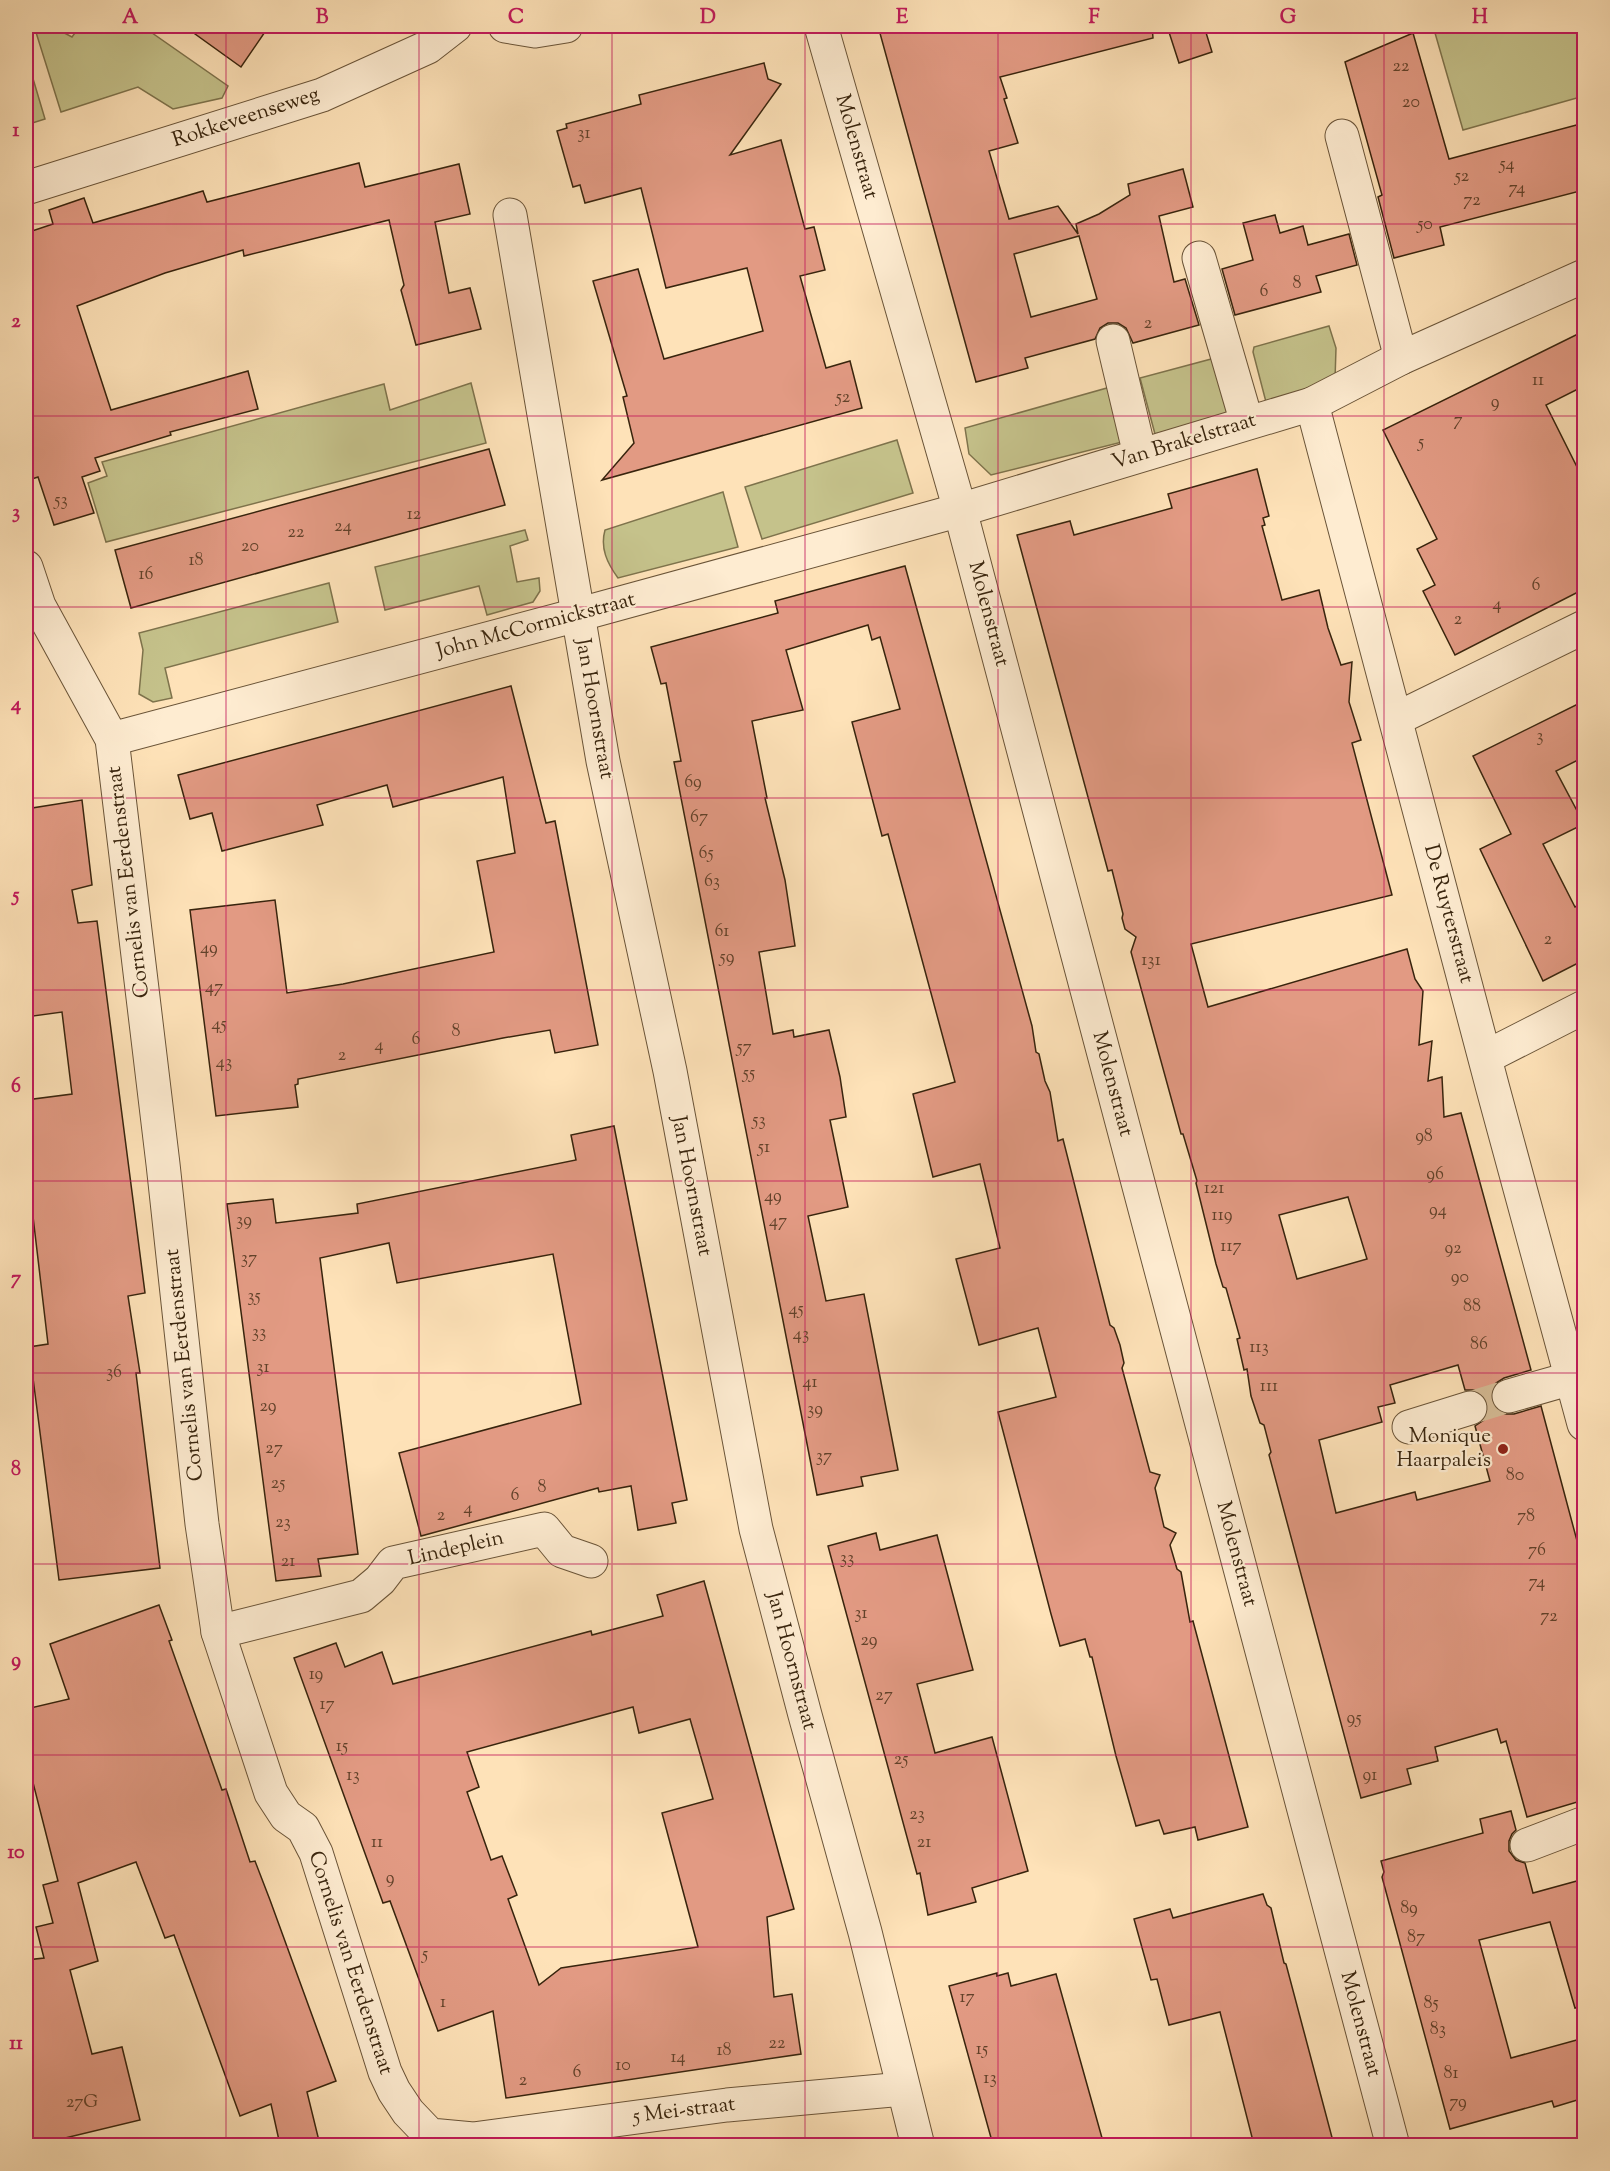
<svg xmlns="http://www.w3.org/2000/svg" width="1610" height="2171" font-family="'Sorts Mill Goudy',serif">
<rect width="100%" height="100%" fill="#fee2b8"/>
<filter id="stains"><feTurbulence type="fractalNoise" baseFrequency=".00333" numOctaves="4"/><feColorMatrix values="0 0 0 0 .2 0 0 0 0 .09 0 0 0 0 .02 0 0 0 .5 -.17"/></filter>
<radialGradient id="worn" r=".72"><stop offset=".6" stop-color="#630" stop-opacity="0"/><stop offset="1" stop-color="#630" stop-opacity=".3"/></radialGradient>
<g fill="#c5c28b" stroke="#7e734c" stroke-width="1.5">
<polygon points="34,26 51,26 72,37 80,26 142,26 228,86 222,98 173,109 138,87 61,112"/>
<polygon points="1433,26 1584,26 1584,96 1463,130"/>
<polygon points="26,55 45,119 26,125"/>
<polygon points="1329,326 1336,348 1335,380 1266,402 1253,352 1254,347"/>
<polygon points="1215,358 1232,414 1155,434 1140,378"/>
<polygon points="471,383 486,443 106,542 88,483 107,476 102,462 384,384 390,410"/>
<polygon points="1114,386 1130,440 991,475 969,454 965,428"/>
<polygon points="897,440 913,493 762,539 745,487"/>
<path d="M723 492 738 547 618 578C607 563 600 548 605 530Z"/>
<polygon points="525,530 528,540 510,546 517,582 539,578 540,591 533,602 487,615 479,586 385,610 375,567"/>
<polygon points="329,583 338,622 165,668 172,698 153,702 139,694 143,650 139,633"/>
</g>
<g fill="#e29a83" stroke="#38240d" stroke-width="1.5" fill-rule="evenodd">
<polygon points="184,26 269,26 241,67"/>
<path d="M878 26H1152L1153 38 1000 77 1007 98 1004 99 1018 143 989 151 1009 219 1058 206 1078 234 1076 224 1099 214 1130 195 1128 184 1183 169 1193 207 1159 216 1174 282 1185 279 1199 325 1133 343 1126 328 1118 323H1108L1100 328 1095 339 1025 358 1028 368 976 382ZM1079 236 1097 299 1031 317 1014 254Z"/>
<polygon points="1167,26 1204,26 1212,52 1179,63"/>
<polygon points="1413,33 1449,159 1584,123 1584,190 1440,227 1444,245 1394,258 1378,197 1382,195 1345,62"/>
<polygon points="764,63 768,79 781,84 730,155 781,140 805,229 814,227 825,270 800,276 826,368 850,361 862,408 602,480 634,443 623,397 627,396 593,281 638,269 664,359 763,331 747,268 666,288 641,188 585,203 580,185 573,187 557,131 567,128 566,124 641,104 639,95"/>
<polygon points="359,163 365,187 459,164 470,214 435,222 449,293 470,288 481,329 416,345 401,290 404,285 389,220 244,256 243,250 165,273 77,306 111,410 248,371 258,409 170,432 171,435 95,458 100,471 82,477 94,513 54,525 38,477 26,481 26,233 53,224 49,210 84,198 93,223 203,191 207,202"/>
<polygon points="1275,215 1280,233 1303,226 1308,245 1349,234 1357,265 1316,276 1321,292 1235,315 1222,269 1253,260 1243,223"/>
<polygon points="1584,331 1584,386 1546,405 1584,481 1584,589 1455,655 1423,591 1435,585 1417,549 1437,539 1383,430"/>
<polygon points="489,449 505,505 131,608 115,550"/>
<path d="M1257 469 1269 516 1263 518 1265 525 1262 526 1282 600 1319 590 1328 628 1341 665 1352 662 1349 702 1361 740 1352 743 1392 895 1191 944 1208 1007 1407 949 1415 979 1423 991 1419 1045 1432 1041 1428 1081 1442 1077 1444 1117 1461 1113 1531 1370 1504 1378 1496 1383 1491 1391V1401L1496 1409 1505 1414H1514L1541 1406 1584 1567V1800L1527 1817 1506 1741 1501 1743 1497 1729 1435 1747 1438 1761 1407 1769 1411 1784 1361 1798 1269 1455 1271 1452 1264 1425 1260 1423 1251 1396 1247 1369 1244 1370 1237 1339 1240 1338 1226 1288 1223 1287 1216 1264 1196 1183 1197 1181 1183 1134H1181L1131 952 1136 937 1125 929 1122 918 1123 914 1112 870 1108 871 1017 535 1070 521 1074 535 1172 508 1168 494ZM1348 1197 1367 1259 1297 1279 1279 1215ZM1458 1365 1465 1390H1474L1482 1394 1488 1403V1413L1484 1420 1475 1426 1490 1481 1417 1500 1415 1492 1336 1513 1319 1440 1382 1422 1378 1407 1395 1403 1390 1385Z"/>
<polygon points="905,566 1032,1026 1036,1052 1039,1054 1045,1081 1050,1092 1058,1141 1063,1139 1110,1325 1114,1328 1120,1345 1124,1363 1122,1368 1150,1472 1160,1475 1155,1488 1164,1527 1176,1533 1170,1545 1177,1569 1181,1572 1190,1622 1193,1621 1248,1827 1198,1840 1195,1827 1164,1834 1159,1820 1136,1826 1116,1756 1092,1657 1090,1657 1085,1639 1060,1646 1051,1614 998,1412 1056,1397 1038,1328 979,1345 956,1259 1000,1248 980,1164 933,1177 913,1094 955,1082 888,834 882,836 852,722 900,709 880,637 872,640 868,625 786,650 803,710 752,721 767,798 765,798 785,880 795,946 759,952 773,1034 793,1030 794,1037 829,1030 840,1077 846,1117 830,1120 848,1207 808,1216 826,1301 864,1294 898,1470 861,1477 863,1486 817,1495 674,762 681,761 666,683 661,684 651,647 778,613 775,601"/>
<polygon points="511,686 546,823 555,821 598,1045 555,1053 550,1030 503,1038 298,1079 298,1084 295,1085 298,1107 216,1116 190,910 275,900 287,993 343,984 494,952 477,861 515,853 503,777 393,807 387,785 317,805 323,825 222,851 212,813 190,819 178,775"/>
<polygon points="1584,701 1584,757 1556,771 1584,824 1543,844 1575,907 1584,902 1584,960 1543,981 1480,849 1511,834 1473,756"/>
<polygon points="82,800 92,885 72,890 78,923 97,921 145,1293 128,1296 140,1373 136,1373 160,1568 59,1580 29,1347 48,1344 26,1157 26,1100 72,1094 62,1012 26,1017 26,809"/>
<polygon points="614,1126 687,1500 672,1503 676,1523 638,1530 631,1486 599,1492 598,1488 421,1536 399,1453 581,1404 553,1254 397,1283 389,1243 320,1258 358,1554 318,1559 321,1576 276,1581 227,1204 273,1199 276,1223 358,1213 357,1204 576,1160 571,1135"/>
<polygon points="876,1533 880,1550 937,1535 973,1670 917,1684 935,1753 992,1737 1028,1871 972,1888 976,1902 928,1915 920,1873 917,1874 828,1546"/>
<path d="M704 1581 794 1909 767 1917 774 1997 792 1994 801 2054 506 2098 493 2011 438 2031 390 1901 383 1903 294 1658 336 1643 345 1667 382 1652 393 1684 591 1631 592 1635 663 1616 657 1595ZM633 1707 639 1733 690 1719 713 1799 662 1813 698 1947 561 1968 539 1985 508 1899 517 1895 502 1856 491 1860 467 1792 479 1787 467 1752Z"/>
<polygon points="159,1605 172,1640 169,1641 222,1790 226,1789 250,1862 255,1861 270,1900 336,2081 307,2092 320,2145 280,2145 271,2104 240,2116 174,1935 165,1938 136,1862 78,1883 98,1961 70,1970 92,2054 122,2047 140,2120 36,2145 26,2145 26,1960 44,1958 36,1927 53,1923 43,1885 58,1881 26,1755 26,1709 69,1699 50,1644"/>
<polygon points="1511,1811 1516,1830 1512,1834 1509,1841 1509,1851 1516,1860 1525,1863 1533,1893 1584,1879 1584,2006 1575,2008 1550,1922 1479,1940 1511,2058 1584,2038 1584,2098 1554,2107 1552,2101 1450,2129 1382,1877 1384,1872 1381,1861 1483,1833 1480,1819"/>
<polygon points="1263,1894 1267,1905 1271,1908 1284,1963 1286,1964 1334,2145 1254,2145 1220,2012 1169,2025 1157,1979 1151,1980 1134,1919 1170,1909 1173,1918"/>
<polygon points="997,1973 997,1976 1008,1973 1011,1986 1056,1974 1104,2145 993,2145 949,1986"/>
</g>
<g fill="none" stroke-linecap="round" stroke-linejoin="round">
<polyline stroke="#d6bc96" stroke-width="33" stroke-dasharray="33 16" stroke-linecap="butt" points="1470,1408 1509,1396"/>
<g stroke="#6a5438" stroke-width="35">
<g id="minor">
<polyline points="505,26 535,31 566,26"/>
<polyline points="821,26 960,510 1393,2146"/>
<polyline points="1342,136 1401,358"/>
<polyline points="26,188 322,95 428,47 455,26"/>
<polyline points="510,215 603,761 670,1071 756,1529 805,1715 865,1932 918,2146"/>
<polyline points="1199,258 1247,423"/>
<polyline points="1113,341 1140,455"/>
<polyline points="1312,404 1493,1089 1584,1424"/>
<polyline points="26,567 39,606 112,739 163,1164 202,1524 218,1632 271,1793 286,1816 303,1828 316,1853 385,2072 394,2091 408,2112 430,2135 473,2139 727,2105 903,2089"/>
<polyline points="1396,719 1584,627"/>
<polyline points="112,739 577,615 960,510 1312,404 1401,358 1584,276"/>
<polyline points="1486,1057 1584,1007"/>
<polyline points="1509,1396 1572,1378 1584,1372"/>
<polyline points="1409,1427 1470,1408"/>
<polyline points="218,1632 361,1596 380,1580 393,1563 544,1529 562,1551 591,1561"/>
<polyline points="1527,1845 1582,1824"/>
</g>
</g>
<use href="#minor" stroke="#feecd1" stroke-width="33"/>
</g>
<path fill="none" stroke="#c2185b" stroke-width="1.5" stroke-opacity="0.55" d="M226 26V2146M419 26V2146M612 26V2146M805 26V2146M998 26V2146M1191 26V2146M1384 26V2146M26 224H1584M26 416H1584M26 607H1584M26 798H1584M26 990H1584M26 1181H1584M26 1373H1584M26 1564H1584M26 1755H1584M26 1947H1584"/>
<circle fill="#8f2418" stroke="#feecd1" stroke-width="2" cx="1503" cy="1449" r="6"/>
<g text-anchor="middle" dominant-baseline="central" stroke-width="4.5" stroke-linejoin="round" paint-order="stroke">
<g font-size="18" fill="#62422a">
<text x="1401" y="67">22</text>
<text x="1411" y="103">20</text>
<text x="584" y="134">31</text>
<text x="1507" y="165">54</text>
<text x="1462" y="177">52</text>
<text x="1517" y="189">74</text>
<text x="1472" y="201">72</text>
<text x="1425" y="225">50</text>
<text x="1297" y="284">8</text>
<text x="1264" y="292">6</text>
<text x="1148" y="324">2</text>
<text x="1538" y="381">11</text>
<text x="843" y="398">52</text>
<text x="1495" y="403">9</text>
<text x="1458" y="421">7</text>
<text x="1421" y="443">5</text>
<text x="61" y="501">53</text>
<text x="414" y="515">12</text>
<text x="343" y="527">24</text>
<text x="296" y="533">22</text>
<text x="250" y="547">20</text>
<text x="196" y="561">18</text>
<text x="146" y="575">16</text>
<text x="1536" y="586">6</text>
<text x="1497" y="605">4</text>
<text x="1458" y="620">2</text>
<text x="1540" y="737">3</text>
<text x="693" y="783">69</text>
<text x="699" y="818">67</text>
<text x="706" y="854">65</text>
<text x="712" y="882">63</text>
<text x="722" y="932">61</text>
<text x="1548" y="940">2</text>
<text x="209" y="949">49</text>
<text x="727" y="958">59</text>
<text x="1151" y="961">131</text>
<text x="214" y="988">47</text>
<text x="219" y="1025">45</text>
<text x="456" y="1032">8</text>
<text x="416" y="1040">6</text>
<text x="379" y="1046">4</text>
<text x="744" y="1048">57</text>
<text x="342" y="1056">2</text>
<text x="224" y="1063">43</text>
<text x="749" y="1074">55</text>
<text x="759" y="1121">53</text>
<text x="1424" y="1137">98</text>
<text x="764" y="1148">51</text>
<text x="1435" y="1175">96</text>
<text x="1214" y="1189">121</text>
<text x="773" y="1197">49</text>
<text x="1438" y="1211">94</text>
<text x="1222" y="1216">119</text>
<text x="244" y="1221">39</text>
<text x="778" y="1222">47</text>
<text x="1231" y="1247">117</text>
<text x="1453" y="1249">92</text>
<text x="249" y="1259">37</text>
<text x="1460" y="1278">90</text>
<text x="254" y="1297">35</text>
<text x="1472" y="1307">88</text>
<text x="796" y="1310">45</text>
<text x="259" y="1333">33</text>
<text x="801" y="1335">43</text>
<text x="1479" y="1345">86</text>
<text x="1259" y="1348">113</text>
<text x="263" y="1368">31</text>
<text x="114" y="1373">36</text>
<text x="810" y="1383">41</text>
<text x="1269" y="1387">111</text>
<text x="268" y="1407">29</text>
<text x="815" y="1410">39</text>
<text x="274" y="1449">27</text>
<text x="824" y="1457">37</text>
<text x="1515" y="1476">80</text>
<text x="278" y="1484">25</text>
<text x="542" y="1488">8</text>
<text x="515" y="1496">6</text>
<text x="468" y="1509">4</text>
<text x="441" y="1516">2</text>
<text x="1526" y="1517">78</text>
<text x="283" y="1523">23</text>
<text x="1537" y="1551">76</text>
<text x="847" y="1559">33</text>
<text x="288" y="1562">21</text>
<text x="1537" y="1583">74</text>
<text x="861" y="1614">31</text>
<text x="1549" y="1617">72</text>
<text x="869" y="1641">29</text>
<text x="316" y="1675">19</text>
<text x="884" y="1696">27</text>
<text x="327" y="1705">17</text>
<text x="1354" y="1719">95</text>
<text x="342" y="1747">15</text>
<text x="901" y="1760">25</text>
<text x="353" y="1776">13</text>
<text x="1370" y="1776">91</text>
<text x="917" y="1815">23</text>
<text x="377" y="1843">11</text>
<text x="924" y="1843">21</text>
<text x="390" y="1879">9</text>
<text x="1409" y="1909">89</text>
<text x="1416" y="1938">87</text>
<text x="425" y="1955">5</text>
<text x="967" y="1998">17</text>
<text x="443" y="2003">1</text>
<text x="1431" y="2004">85</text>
<text x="1438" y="2030">83</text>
<text x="777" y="2044">22</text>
<text x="982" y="2050">15</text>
<text x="724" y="2051">18</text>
<text x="678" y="2058">14</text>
<text x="623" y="2066">10</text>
<text x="577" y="2073">6</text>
<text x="1451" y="2074">81</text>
<text x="990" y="2079">13</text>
<text x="523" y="2081">2</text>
<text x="82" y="2103">27G</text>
<text x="1458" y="2103">79</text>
</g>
<g font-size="21" fill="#38240d" stroke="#feecd1">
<text transform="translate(246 118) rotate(-18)">Rokkeveenseweg</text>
<text transform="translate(856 147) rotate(74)">Molenstraat</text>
<text transform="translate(1184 442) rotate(-17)">Van Brakelstraat</text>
<text transform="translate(988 614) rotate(75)">Molenstraat</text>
<text transform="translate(536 626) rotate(-15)">John McCormickstraat</text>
<text transform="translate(594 709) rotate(80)">Jan Hoornstraat</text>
<text transform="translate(129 882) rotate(-97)">Cornelis van Eerdenstraat</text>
<text transform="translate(1448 914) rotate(75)">De Ruyterstraat</text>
<text transform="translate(1112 1084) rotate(75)">Molenstraat</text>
<text transform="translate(691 1186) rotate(79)">Jan Hoornstraat</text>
<text transform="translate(185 1365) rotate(-96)">Cornelis van Eerdenstraat</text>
<text transform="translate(456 1549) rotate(-13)">Lindeplein</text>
<text transform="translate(1236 1554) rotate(75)">Molenstraat</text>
<text transform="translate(791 1661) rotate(75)">Jan Hoornstraat</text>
<text transform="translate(350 1963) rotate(72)">Cornelis van Eerdenstraat</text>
<text transform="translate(1360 2024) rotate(75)">Molenstraat</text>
<text transform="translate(684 2111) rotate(-7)">5 Mei-straat</text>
</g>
<g font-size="21" fill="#38240d" stroke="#feecd1" text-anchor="end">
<text x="1491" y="1437">Monique<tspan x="1491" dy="24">Haarpaleis</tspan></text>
</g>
</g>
<rect width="1610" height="2171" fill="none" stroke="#fee2b8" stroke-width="66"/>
<rect x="33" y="33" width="1544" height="2105" fill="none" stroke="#c2185b" stroke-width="2"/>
<g font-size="20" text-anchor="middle" font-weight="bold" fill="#c2185b">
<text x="130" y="23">A</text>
<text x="322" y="23">B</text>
<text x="516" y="23">C</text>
<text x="708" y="23">D</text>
<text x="902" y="23">E</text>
<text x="1094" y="23">F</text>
<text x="1288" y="23">G</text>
<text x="1480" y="23">H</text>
<text x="16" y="136">1</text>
<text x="16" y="327">2</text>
<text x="16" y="518">3</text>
<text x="16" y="710">4</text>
<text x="16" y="901">5</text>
<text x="16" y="1092">6</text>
<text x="16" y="1284">7</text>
<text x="16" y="1475">8</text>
<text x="16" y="1666">9</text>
<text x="16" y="1858">10</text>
<text x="16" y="2049">11</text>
</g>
<rect width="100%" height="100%" filter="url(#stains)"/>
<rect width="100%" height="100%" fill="url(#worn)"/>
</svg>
